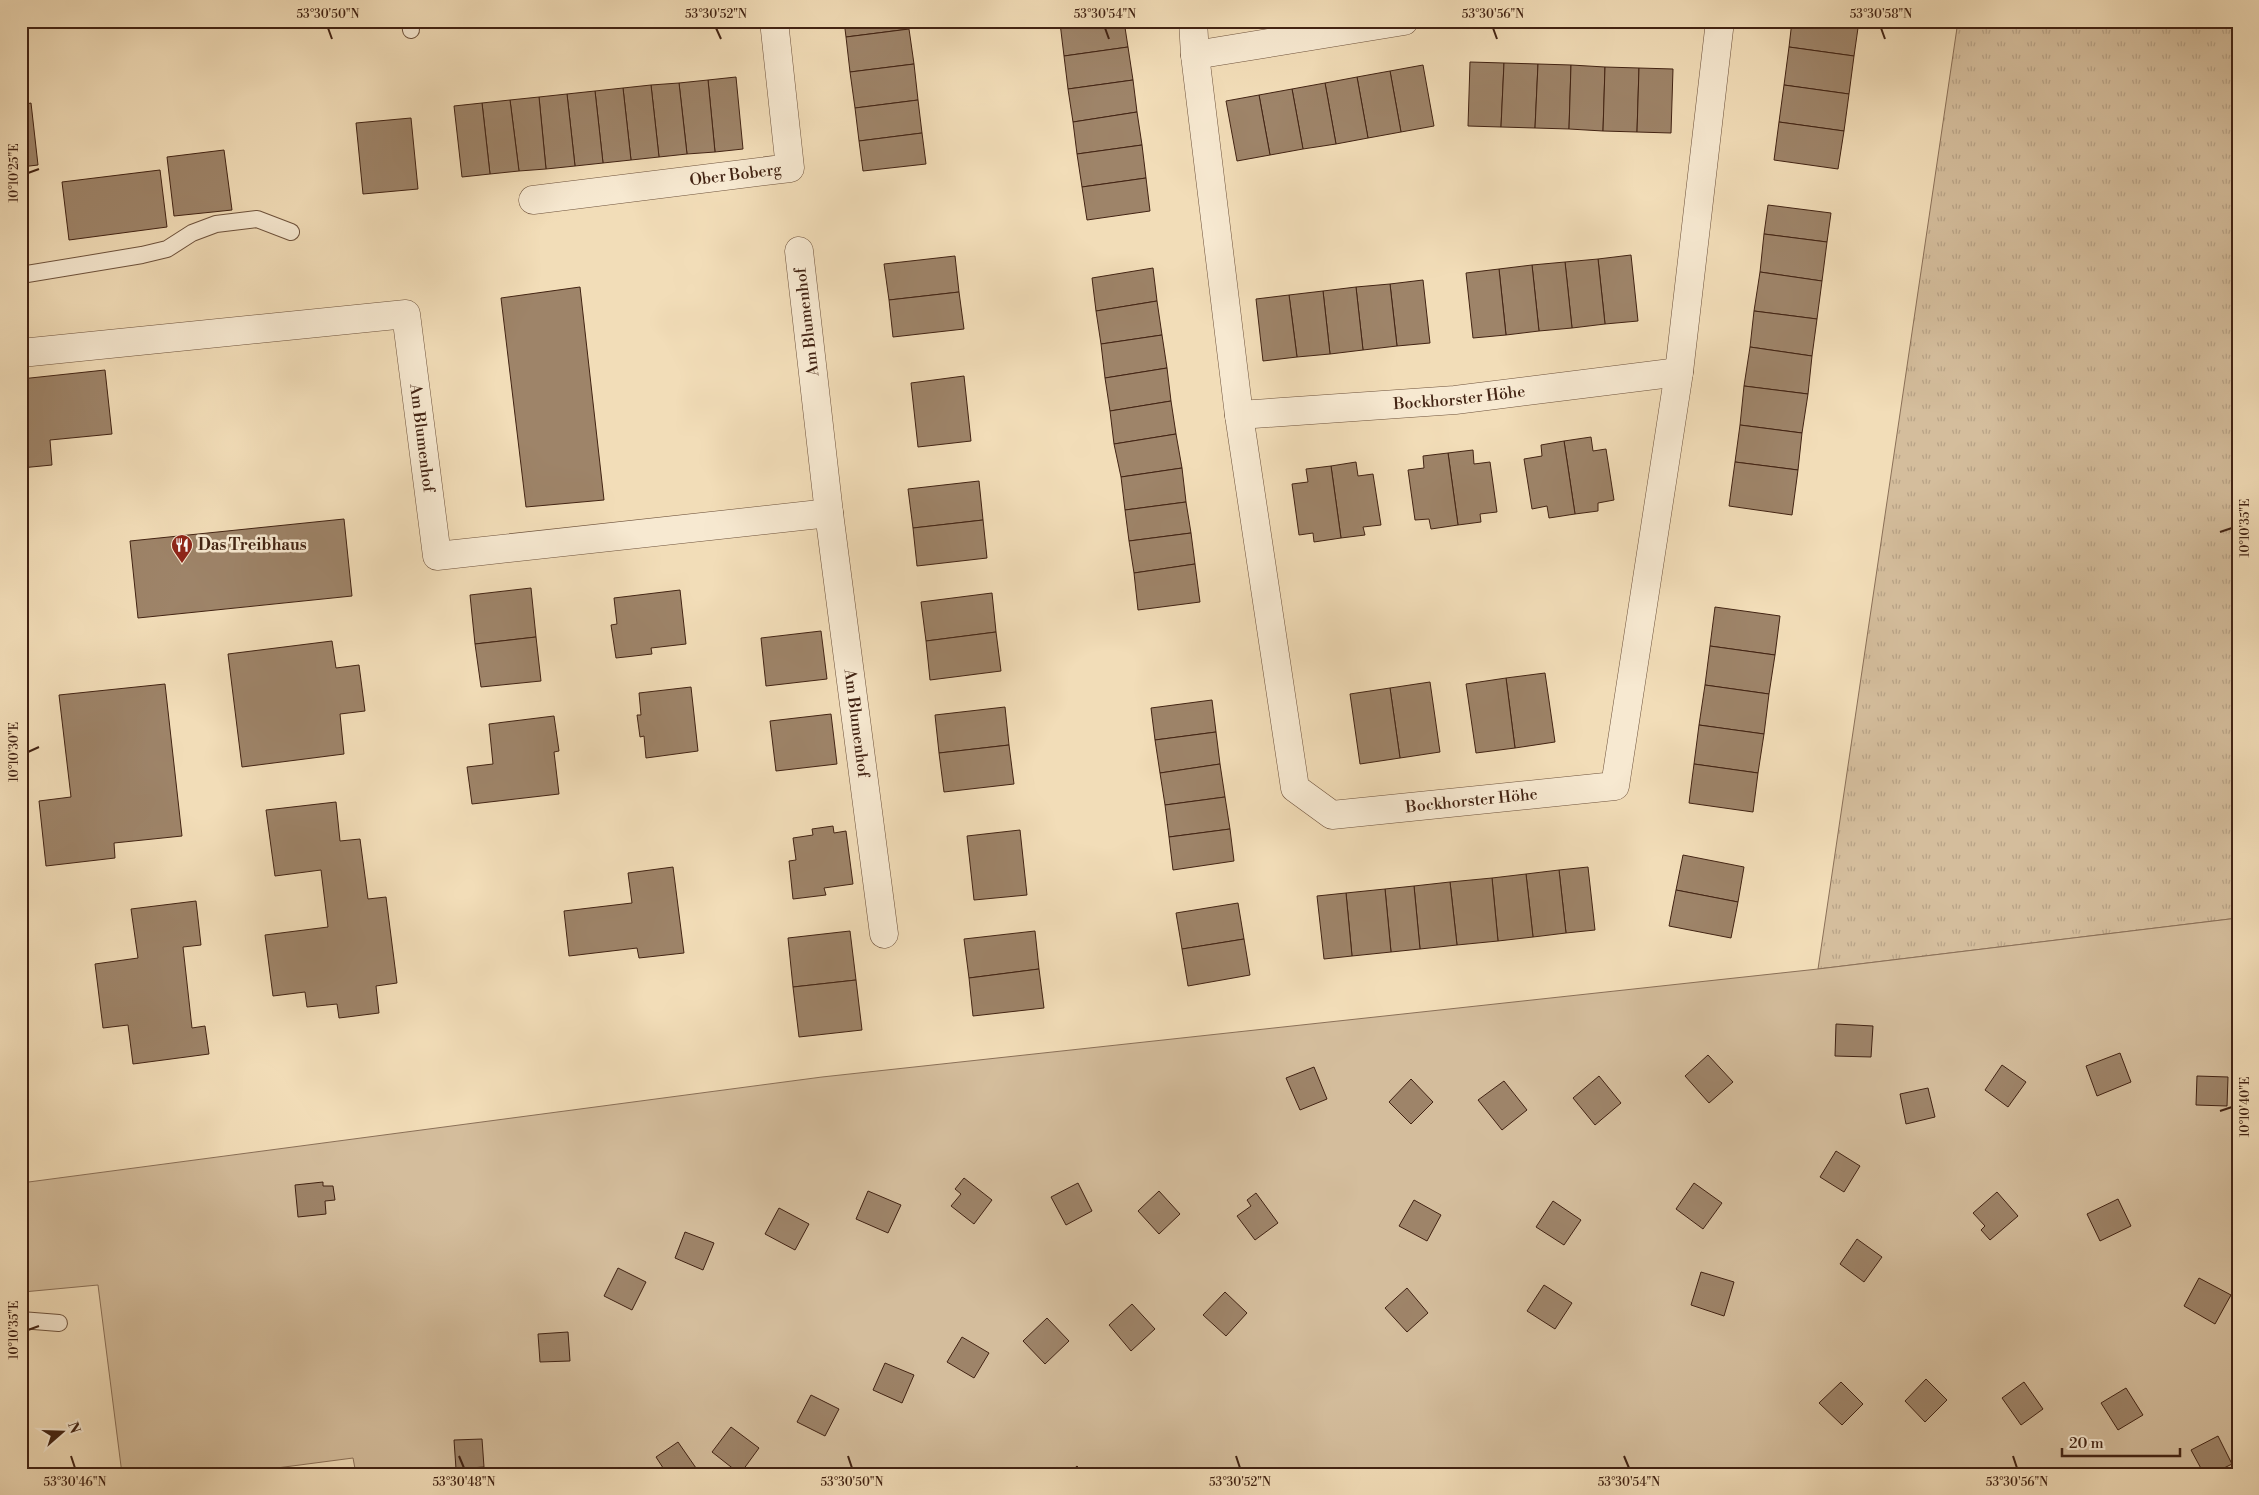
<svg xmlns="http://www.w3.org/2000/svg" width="2259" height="1495" font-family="'Libre Bodoni',serif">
<defs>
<pattern id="grass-tufts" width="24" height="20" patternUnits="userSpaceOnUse" patternTransform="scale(1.25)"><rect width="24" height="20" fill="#d4bd9c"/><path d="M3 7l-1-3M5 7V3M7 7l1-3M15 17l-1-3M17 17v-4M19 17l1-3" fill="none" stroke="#b7a286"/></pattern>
</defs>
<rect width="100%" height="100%" fill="#f2ddb8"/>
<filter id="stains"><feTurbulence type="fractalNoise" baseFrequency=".004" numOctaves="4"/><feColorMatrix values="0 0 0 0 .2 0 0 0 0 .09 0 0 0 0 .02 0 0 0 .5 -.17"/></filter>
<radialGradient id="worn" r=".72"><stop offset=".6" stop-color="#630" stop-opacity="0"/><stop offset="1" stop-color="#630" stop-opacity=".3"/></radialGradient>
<polygon fill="url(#grass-tufts)" stroke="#8b7058" points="1958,21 2238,21 2238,918 1818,969"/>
<polygon fill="#d4bd9c" stroke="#8b7058" points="2238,918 2238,1474 356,1474 353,1458 231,1474 122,1474 98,1285 23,1292 21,1183 822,1077 1818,969"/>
<g fill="#9e8469" stroke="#422313">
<polygon points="844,21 908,21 909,29 846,37"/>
<polygon points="1072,21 1124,21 1128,47 1064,56 1060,23"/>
<polygon points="1792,21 1859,21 1854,56 1789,47"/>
<polygon points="909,29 914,64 850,72 846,37"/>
<polygon points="1128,47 1133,80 1068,89 1064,56"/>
<polygon points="1789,47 1854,56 1849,94 1784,85"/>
<polygon points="1470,62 1504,63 1501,127 1468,126"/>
<polygon points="1504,63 1538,64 1535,128 1501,127"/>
<polygon points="914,64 918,100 855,108 850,72"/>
<polygon points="1538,64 1571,65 1569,129 1535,128"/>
<polygon points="1423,65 1434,126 1401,132 1390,71"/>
<polygon points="1571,65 1605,67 1603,131 1569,129"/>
<polygon points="1605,67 1639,68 1637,132 1603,131"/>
<polygon points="1639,68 1673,69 1671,133 1637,132"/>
<polygon points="1390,71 1401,132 1368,138 1357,77"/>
<polygon points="736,77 743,149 715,152 708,80"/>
<polygon points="1357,77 1368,138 1336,144 1325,83"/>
<polygon points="708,80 715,152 687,154 679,83"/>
<polygon points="1133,80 1137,112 1073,122 1068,89"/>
<polygon points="679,83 687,154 659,157 651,85"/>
<polygon points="1325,83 1336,144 1303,149 1292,89"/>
<polygon points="651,85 659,157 631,160 623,88"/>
<polygon points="1784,85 1849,94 1844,131 1779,122"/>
<polygon points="623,88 631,160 603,163 595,91"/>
<polygon points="1292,89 1303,149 1270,155 1259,95"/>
<polygon points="595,91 603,163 575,166 567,94"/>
<polygon points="567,94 575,166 546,169 539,97"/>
<polygon points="1259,95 1270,155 1237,161 1226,101"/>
<polygon points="539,97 546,169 519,171 510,100"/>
<polygon points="510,100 519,171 490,174 482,103"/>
<polygon points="918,100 922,133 859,141 855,108"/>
<polygon points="31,103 38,165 21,167 21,105"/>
<polygon points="482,103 490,174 462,177 454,106"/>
<polygon points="1137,112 1142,145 1077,154 1073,122"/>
<polygon points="411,118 418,189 363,194 356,123"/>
<polygon points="1779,122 1844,131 1838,169 1774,160"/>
<polygon points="922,133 926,164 863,171 859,141"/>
<polygon points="1142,145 1146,178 1082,187 1077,154"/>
<polygon points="224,150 232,210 174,216 167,157"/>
<polygon points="160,170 167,227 69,240 62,182"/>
<polygon points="1146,178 1150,211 1087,220 1082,187"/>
<polygon points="1768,205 1831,213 1827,242 1764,234"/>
<polygon points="1764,234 1827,242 1822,281 1760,272"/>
<polygon points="1631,255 1638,321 1605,324 1598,259"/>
<polygon points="955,256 959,292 889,300 884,264"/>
<polygon points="1598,259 1605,324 1572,328 1565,262"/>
<polygon points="1565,262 1572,328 1539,331 1532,265"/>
<polygon points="1532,265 1539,331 1506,335 1499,269"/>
<polygon points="1153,268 1157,301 1096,311 1092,278"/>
<polygon points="1499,269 1506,335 1473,338 1466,273"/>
<polygon points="1760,272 1822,281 1817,319 1754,311"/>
<polygon points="1423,280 1430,343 1397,346 1390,284"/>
<polygon points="1390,284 1397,346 1363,350 1356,287"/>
<polygon points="580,287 604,500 526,507 501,298"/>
<polygon points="1356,287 1363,350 1330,354 1323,291"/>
<polygon points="1323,291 1330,354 1297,357 1289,295"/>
<polygon points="959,292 964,329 893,337 889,300"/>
<polygon points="1289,295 1297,357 1263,361 1256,299"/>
<polygon points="1157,301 1162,335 1101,344 1096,311"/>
<polygon points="1754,311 1817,319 1812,356 1750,347"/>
<polygon points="1162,335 1167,368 1105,378 1101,344"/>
<polygon points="1750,347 1812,356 1808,394 1744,386"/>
<polygon points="1167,368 1171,401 1110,411 1105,378"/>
<polygon points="105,370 112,434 50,440 52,465 21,468 21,379"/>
<polygon points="964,376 971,441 918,447 911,383"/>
<polygon points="1744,386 1808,394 1802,433 1740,425"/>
<polygon points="1171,401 1176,434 1114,444 1110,411"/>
<polygon points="1740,425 1802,433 1798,470 1735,462"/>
<polygon points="1176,434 1182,468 1121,477 1114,444"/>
<polygon points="1591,437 1593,451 1606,449 1614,500 1598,503 1598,511 1575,514 1564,441"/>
<polygon points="1564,441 1575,514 1549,518 1547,506 1532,509 1524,459 1542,456 1541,445"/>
<polygon points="1473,450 1474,464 1490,462 1497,512 1480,514 1481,522 1458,525 1448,453"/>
<polygon points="1448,453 1458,525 1431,529 1429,519 1415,520 1408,470 1424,468 1423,456"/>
<polygon points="1356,462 1358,476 1373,474 1381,525 1363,527 1365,535 1341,538 1331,466"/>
<polygon points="1735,462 1798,470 1792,515 1729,506"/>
<polygon points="1331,466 1341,538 1314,542 1313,533 1299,535 1292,484 1308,482 1306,469"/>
<polygon points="1182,468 1186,502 1125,510 1121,477"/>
<polygon points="979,481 983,520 913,528 908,489"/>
<polygon points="1186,502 1191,533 1129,541 1125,510"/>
<polygon points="344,519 352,596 138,618 130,541"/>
<polygon points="983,520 987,558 917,566 913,528"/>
<polygon points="1191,533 1195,564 1134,573 1129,541"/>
<polygon points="1195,564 1200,602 1138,610 1134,573"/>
<polygon points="531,588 536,637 475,644 470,595"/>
<polygon points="680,590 686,644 651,648 652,654 616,658 611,625 617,624 614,598"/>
<polygon points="992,593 996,632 926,641 921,602"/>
<polygon points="1715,607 1780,616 1775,655 1710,646"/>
<polygon points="821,631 827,679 766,686 761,638"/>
<polygon points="996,632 1001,671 930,680 926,641"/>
<polygon points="536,637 541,681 481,687 475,644"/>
<polygon points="332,641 336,668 359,665 365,711 340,714 344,754 242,767 228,654"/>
<polygon points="1710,646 1775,655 1769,694 1705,685"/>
<polygon points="1545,673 1555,742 1515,748 1506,678"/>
<polygon points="1506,678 1515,748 1476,753 1466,684"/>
<polygon points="1430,682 1440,752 1400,758 1390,688"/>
<polygon points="165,684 182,836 114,843 115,858 46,866 39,801 71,797 59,695"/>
<polygon points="1705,685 1769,694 1764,734 1699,725"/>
<polygon points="691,687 698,751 646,758 644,736 640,737 637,715 641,715 639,693"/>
<polygon points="1390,688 1400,758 1360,764 1350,694"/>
<polygon points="1212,700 1216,732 1155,740 1151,708"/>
<polygon points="1005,707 1009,745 939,753 935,715"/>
<polygon points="831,714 837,764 776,771 770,721"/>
<polygon points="554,716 559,751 554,752 559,794 472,804 467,767 493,764 489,724"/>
<polygon points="1699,725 1764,734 1758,773 1694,764"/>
<polygon points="1216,732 1220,764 1160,773 1155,740"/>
<polygon points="1009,745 1014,784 944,792 939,753"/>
<polygon points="1220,764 1225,797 1165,805 1160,773"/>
<polygon points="1694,764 1758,773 1753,812 1689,803"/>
<polygon points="1225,797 1230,829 1169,837 1165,805"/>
<polygon points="336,802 340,841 360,839 368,899 386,897 397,983 376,986 379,1013 339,1018 337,1004 307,1007 305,992 273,996 265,935 328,927 321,870 275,876 266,810"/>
<polygon points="833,826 834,833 846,831 853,884 824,888 826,895 793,899 789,861 796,860 793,838 813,835 812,829"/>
<polygon points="1230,829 1234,861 1173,870 1169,837"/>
<polygon points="1020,830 1027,895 974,900 967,836"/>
<polygon points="1683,855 1744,867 1738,902 1676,890"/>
<polygon points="673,867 684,953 639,958 637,948 569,956 564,911 632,903 628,873"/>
<polygon points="1588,867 1595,930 1566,933 1559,870"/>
<polygon points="1559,870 1566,933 1533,937 1526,874"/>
<polygon points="1526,874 1533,937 1498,941 1492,878"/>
<polygon points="1492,878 1498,941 1457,945 1450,882"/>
<polygon points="1450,882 1457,945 1420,949 1414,886"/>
<polygon points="1414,886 1420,949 1391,952 1385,889"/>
<polygon points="1385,889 1391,952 1352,956 1346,893"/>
<polygon points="1676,890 1738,902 1731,938 1669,926"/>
<polygon points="1346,893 1352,956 1324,959 1317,896"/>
<polygon points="196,901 201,945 183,947 192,1028 205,1026 209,1054 133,1064 128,1025 103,1028 95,964 138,958 131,909"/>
<polygon points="1238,903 1244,939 1182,949 1176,913"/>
<polygon points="850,931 856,980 793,987 788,938"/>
<polygon points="1035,931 1039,969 969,978 964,939"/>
<polygon points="1244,939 1250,975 1188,986 1182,949"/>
<polygon points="1039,969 1044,1008 973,1016 969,978"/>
<polygon points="856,980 862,1030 799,1037 793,987"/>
<polygon points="1836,1024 1873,1026 1871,1057 1835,1056"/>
<polygon points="2120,1053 2131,1082 2097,1096 2086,1066"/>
<polygon points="1708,1055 1733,1082 1709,1103 1685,1076"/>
<polygon points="2002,1065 2026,1082 2008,1107 1985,1090"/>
<polygon points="1314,1067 1327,1099 1300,1110 1286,1078"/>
<polygon points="1599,1076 1621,1103 1595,1125 1573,1098"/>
<polygon points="2197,1076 2228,1077 2227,1106 2196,1105"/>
<polygon points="1411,1079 1433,1102 1411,1124 1389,1102"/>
<polygon points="1504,1081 1527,1110 1502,1130 1478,1100"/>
<polygon points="1928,1088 1935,1117 1906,1124 1900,1094"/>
<polygon points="1836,1151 1860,1166 1844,1192 1820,1177"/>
<polygon points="964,1178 992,1200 974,1224 951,1206 961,1194 955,1189"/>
<polygon points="323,1182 323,1186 333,1186 335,1200 325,1201 326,1214 298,1217 295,1185"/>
<polygon points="1078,1183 1092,1211 1066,1225 1051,1197"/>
<polygon points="1694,1183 1722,1203 1703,1229 1676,1209"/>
<polygon points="868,1191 901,1205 888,1233 856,1219"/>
<polygon points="1159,1191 1180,1214 1159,1234 1138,1211"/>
<polygon points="1997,1192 2018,1216 1990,1240 1981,1230 1985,1226 1973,1213"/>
<polygon points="1256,1193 1278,1223 1255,1240 1237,1216 1251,1206 1247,1200"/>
<polygon points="2118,1199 2131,1226 2100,1241 2087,1214"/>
<polygon points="1414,1200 1441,1215 1427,1241 1399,1226"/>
<polygon points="1553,1201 1581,1220 1564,1245 1536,1227"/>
<polygon points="779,1208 809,1224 795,1250 765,1234"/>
<polygon points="685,1232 714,1243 703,1270 675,1258"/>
<polygon points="1857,1239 1882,1257 1864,1282 1840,1264"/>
<polygon points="618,1268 646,1282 632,1310 604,1296"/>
<polygon points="1701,1272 1734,1282 1724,1316 1691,1305"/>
<polygon points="2199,1278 2231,1295 2215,1324 2184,1306"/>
<polygon points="1544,1285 1572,1303 1555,1329 1527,1311"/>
<polygon points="1407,1288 1428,1313 1407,1332 1385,1308"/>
<polygon points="1225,1292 1247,1313 1226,1336 1203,1315"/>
<polygon points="1132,1304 1155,1329 1131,1351 1109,1325"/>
<polygon points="1047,1318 1069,1341 1045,1364 1023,1341"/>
<polygon points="568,1332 570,1361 540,1362 538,1334"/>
<polygon points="962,1337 989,1353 974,1378 947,1362"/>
<polygon points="885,1363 914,1375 902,1403 873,1390"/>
<polygon points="1926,1379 1947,1400 1925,1422 1905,1401"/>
<polygon points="1841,1382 1863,1404 1842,1425 1819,1403"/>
<polygon points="2024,1382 2043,1409 2021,1425 2002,1398"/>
<polygon points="2126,1388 2143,1415 2118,1430 2101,1403"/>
<polygon points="811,1395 839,1409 825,1436 797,1422"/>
<polygon points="731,1427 759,1448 740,1474 712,1452"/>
<polygon points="2218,1436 2232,1464 2212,1474 2204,1474 2191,1450"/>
<polygon points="482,1439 484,1467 456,1469 454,1440"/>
<polygon points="678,1442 696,1468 687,1474 667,1474 656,1457"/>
<polygon points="1077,1466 1084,1474 1068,1474"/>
</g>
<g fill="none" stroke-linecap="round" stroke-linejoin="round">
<g stroke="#6e523c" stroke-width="18">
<g id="lane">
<polyline points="410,21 411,30"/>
<polyline points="21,275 142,255 167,249 192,233 216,224 257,219 291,232"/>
<polyline points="21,1320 59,1323"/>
</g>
</g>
<g stroke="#6e523c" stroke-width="29">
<g id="street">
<path id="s1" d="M1193 21 1195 55 1239 415 1295 788 1332 815 1615 786 1679 372 1720 21"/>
<polyline points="1195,55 1404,21"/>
<path id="s2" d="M533 200 790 168 774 21"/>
<path id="s3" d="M21 353 406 314 437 556 829 513 799 251"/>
<path id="s4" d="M1239 415 1455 400 1679 372"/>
<path id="s5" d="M829 513 884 934"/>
</g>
</g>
<use href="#lane" stroke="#f7e9d1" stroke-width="16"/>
<use href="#street" stroke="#f7e9d1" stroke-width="28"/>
</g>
<path fill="none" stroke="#422313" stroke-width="2" d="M328 28 332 39M716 28 721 39M1105 28 1109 39M1493 28 1497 39M1881 28 1885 39M28 173 39 169M2220 532 2232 528M28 752 39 747M2220 1111 2232 1107M28 1330 39 1326M71 1456 75 1468M459 1456 464 1468M848 1456 852 1468M1236 1456 1240 1468M1624 1456 1629 1468M2013 1456 2017 1468"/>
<defs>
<g id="restaurant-pin" transform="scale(1.125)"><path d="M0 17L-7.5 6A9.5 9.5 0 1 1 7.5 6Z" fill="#8f2418" stroke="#f7e9d1"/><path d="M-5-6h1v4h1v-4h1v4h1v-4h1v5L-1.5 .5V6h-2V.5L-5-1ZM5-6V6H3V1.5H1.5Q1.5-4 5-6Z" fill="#fff"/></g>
</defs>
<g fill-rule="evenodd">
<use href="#restaurant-pin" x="182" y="545"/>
</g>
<g text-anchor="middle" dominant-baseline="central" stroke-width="5" stroke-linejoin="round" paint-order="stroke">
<g font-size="16" fill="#422313" stroke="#f7e9d1">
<text stroke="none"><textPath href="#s2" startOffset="204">Ober Boberg</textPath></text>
<text transform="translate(807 322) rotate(-97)">Am Blumenhof</text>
<text stroke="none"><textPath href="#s4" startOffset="221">Bockhorster Höhe</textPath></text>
<text stroke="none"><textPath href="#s3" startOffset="512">Am Blumenhof</textPath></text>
<text stroke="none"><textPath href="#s5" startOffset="212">Am Blumenhof</textPath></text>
<text stroke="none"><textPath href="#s1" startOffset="960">Bockhorster Höhe</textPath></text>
</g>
<g font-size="16" font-weight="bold" fill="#422313" stroke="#f7e9d1" text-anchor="start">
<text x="198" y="545">Das Treibhaus</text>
</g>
</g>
<rect width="2259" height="1495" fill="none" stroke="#f2ddb8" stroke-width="55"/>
<g transform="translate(62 1432) rotate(70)" stroke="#f7e9d1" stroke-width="4" paint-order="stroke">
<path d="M0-4L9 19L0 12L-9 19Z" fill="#422313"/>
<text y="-8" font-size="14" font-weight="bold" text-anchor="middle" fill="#422313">N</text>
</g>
<path d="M2062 1448v8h118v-8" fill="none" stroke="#422313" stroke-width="2.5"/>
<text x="2069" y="1448" font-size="15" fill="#422313" stroke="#f7e9d1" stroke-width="4" paint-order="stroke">20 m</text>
<rect x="28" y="28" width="2204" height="1440" fill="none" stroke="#422313" stroke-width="2"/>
<g font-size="12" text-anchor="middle" fill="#422313">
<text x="328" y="18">53°30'50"N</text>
<text x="716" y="18">53°30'52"N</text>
<text x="1105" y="18">53°30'54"N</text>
<text x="1493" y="18">53°30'56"N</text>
<text x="1881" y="18">53°30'58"N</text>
<text transform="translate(14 173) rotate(-90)" y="4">10°10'25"E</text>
<text transform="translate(2245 528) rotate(-90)" y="4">10°10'35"E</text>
<text transform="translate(14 752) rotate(-90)" y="4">10°10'30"E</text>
<text transform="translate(2245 1107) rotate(-90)" y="4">10°10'40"E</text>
<text transform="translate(14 1330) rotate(-90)" y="4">10°10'35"E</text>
<text x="75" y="1486">53°30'46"N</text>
<text x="464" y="1486">53°30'48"N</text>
<text x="852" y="1486">53°30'50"N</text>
<text x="1240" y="1486">53°30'52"N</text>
<text x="1629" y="1486">53°30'54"N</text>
<text x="2017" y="1486">53°30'56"N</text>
</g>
<rect width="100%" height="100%" filter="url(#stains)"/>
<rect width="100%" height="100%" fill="url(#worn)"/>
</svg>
